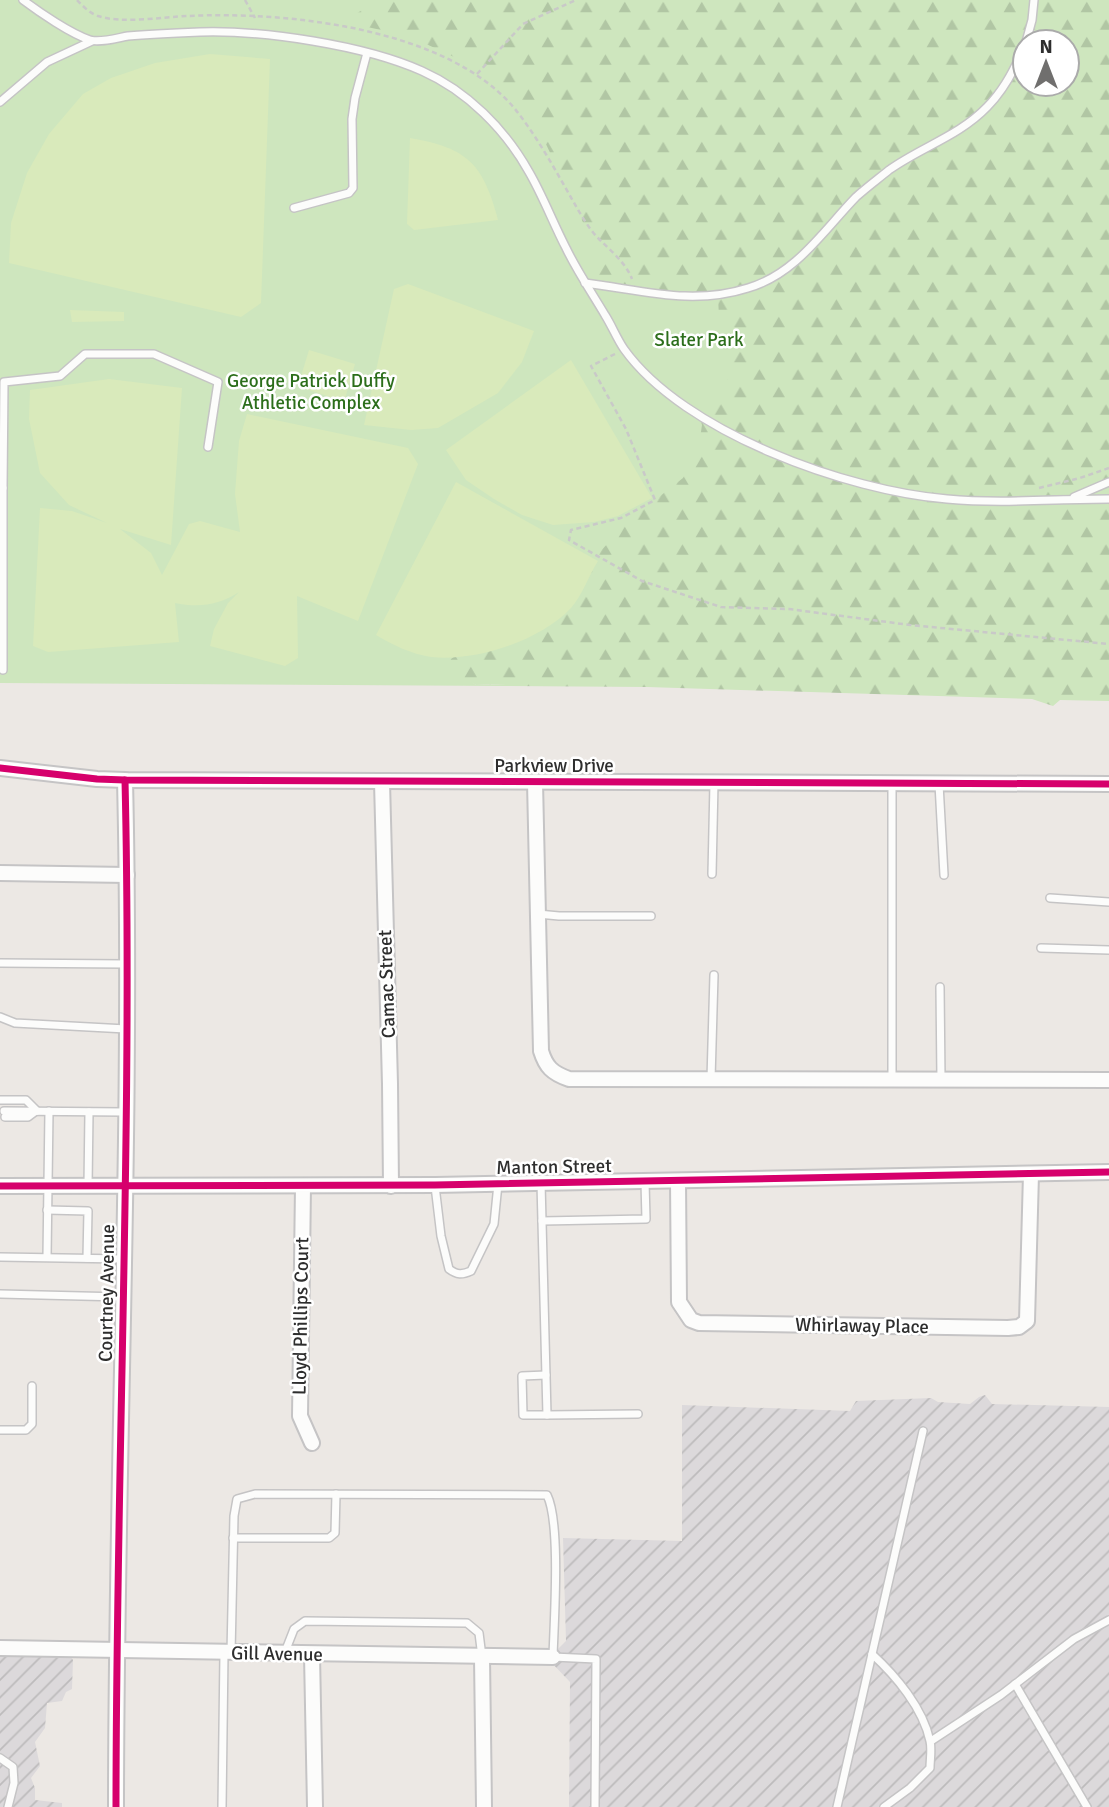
<svg xmlns="http://www.w3.org/2000/svg" width="1109" height="1807" font-family="Signika,sans-serif">
<defs>
<pattern id="industrial-furrows" width="10" height="10" patternUnits="userSpaceOnUse" patternTransform="scale(1.75)"><rect width="10" height="10" fill="#dcd9db"/><path d="M-1 1l2-2M0 10L10 0M9 11l2-2" fill="none" stroke="#bdbbbc"/></pattern>
<pattern id="forest-firs" width="22" height="20" patternUnits="userSpaceOnUse" patternTransform="scale(1.75)"><rect width="22" height="20" fill="#cee6be"/><path d="M5 1l3.5 6h-7zM16 11l3.5 6h-7z" fill="#b1c6a4"/></pattern>
</defs>
<rect width="100%" height="100%" fill="#ece8e4"/>
<g fill="url(#industrial-furrows)">
<polygon points="985,1395 992,1404 1109,1407 1109,1807 569,1807 570,1682 548,1659 566,1641 563,1538 682,1541 682,1405 850,1411 856,1401 931,1398 938,1402 970,1404 979,1397"/>
<polygon points="70,1656 73,1660 72,1689 66,1692 62,1701 47,1703 45,1728 35,1742 40,1766 31,1778 35,1788 35,1800 62,1803 62,1807 0,1807 0,1657"/>
</g>
<path fill="#cee6be" fill-rule="evenodd" d="M0 0H1109V683L469 680 476 685 506 684 505 686 0 683ZM1025 42H1067V84H1025Z"/>
<path fill="url(#forest-firs)" fill-rule="evenodd" d="M381 0H1109V701L1060 700 1053 706 1032 699 647 687 505 686V684L476 685 448 669 451 659 591 561 631 519 683 478 698 452 702 425 700 418 733 372V358L720 336 718 297 598 286 597 252 536 123 482 70 409 36 344 22 374 2ZM1025 42H1067V84H1025Z"/>
<g fill="#d9eabb">
<polygon points="210,54 270,59 261,303 241,317 9,263 11,223 27,173 49,134 83,94 111,78 155,63"/>
<path d="M410 138C468 148 483 164 498 220L414 230 407 224Z"/>
<polygon points="408,284 534,331 522,362 498,393 438,428 411,430 364,425 394,289"/>
<polygon points="70,310 124,312 124,321 72,322"/>
<polygon points="309,350 355,364 344,402 298,386"/>
<polygon points="571,360 652,498 618,516 594,522 553,525 522,515 494,499 466,480 446,450"/>
<path d="M109 379 182 388 171 545 120 529 151 553 162 575 189 524 200 521 240 532 235 494 239 441 247 414 408 448 418 464 358 621 297 596 298 658 285 666 210 646 214 629 228 603 239 592C219 605 199 608 175 603L179 642 48 652 33 646 40 508 72 511 107 523 69 505 40 473 29 419 30 390Z"/>
<path d="M456 482 598 561C589 575 582 596 571 608 540 641 475 662 431 657 411 654 393 645 376 635Z"/>
</g>
<g fill="none" stroke-linecap="round" stroke-linejoin="round">
<g stroke="#c5c4c5" stroke-width="10">
<g id="lane">
<path d="M23 0C39 12 71 34 90 40 100 43 117 38 128 36 152 34 176 33 200 32 263 30 364 45 422 71 467 91 505 129 529 172 543 196 553 223 566 248 577 271 592 293 605 315 612 326 617 339 624 349 684 433 848 491 947 499 1001 504 1055 499 1109 499"/>
<polyline points="1026,42 1032,20 1034,0"/>
<polyline points="0,102 47,62 92,41"/>
<polyline points="294,208 349,193 353,188 352,119 355,98 367,53"/>
<path d="M585 283C642 290 692 306 748 288 796 274 823 231 856 197 866 188 878 179 889 170 921 147 959 136 987 107 1005 89 1016 67 1025 44"/>
<polyline points="1,488 3,488 3,670"/>
<polyline points="3,488 4,382 60,376 85,354 154,354 218,382 208,447"/>
<polyline points="1074,497 1109,482"/>
<polyline points="939,784 944,875"/>
<polyline points="712,874 714,783"/>
<polyline points="1050,898 1109,902"/>
<polyline points="538,914 559,916 651,916"/>
<polyline points="1041,948 1109,950"/>
<polyline points="0,963 126,964"/>
<polyline points="940,987 941,1079"/>
<polyline points="0,1017 15,1023 126,1029"/>
<polyline points="711,1079 714,975"/>
<polyline points="892,1079 892,783"/>
<polyline points="0,1100 26,1100 37,1111"/>
<polyline points="4,1111 125,1112"/>
<polyline points="5,1117 28,1117 36,1111"/>
<polyline points="541,1183 547,1415 638,1414"/>
<polyline points="88,1186 89,1112"/>
<path d="M435 1186 441 1236 449 1269C457 1275 462 1275 471 1271L494 1224 498 1184"/>
<polyline points="47,1210 88,1211 87,1258"/>
<polyline points="542,1221 646,1219 645,1182"/>
<polyline points="0,1257 123,1259"/>
<polyline points="47,1257 49,1111"/>
<polyline points="0,1294 122,1297"/>
<polyline points="546,1375 522,1376 523,1415 547,1415"/>
<polyline points="0,1430 26,1430 32,1424 32,1386"/>
<polyline points="233,1538 329,1538 335,1533 336,1494"/>
<polyline points="285,1652 294,1629 305,1621 467,1623 479,1633 482,1657"/>
<path d="M231 1653 234 1516 237 1499 255 1494 547 1495C561 1523 554 1622 553 1657L596 1659 595 1807"/>
<path d="M872 1654C896 1676 923 1708 930 1741 932 1749 930 1760 930 1768L910 1788 884 1807"/>
<polyline points="1015,1684 1087,1807"/>
<polyline points="931,1741 1001,1695 1074,1639 1109,1620"/>
<polyline points="0,1758 13,1767 14,1783 8,1807"/>
<polyline points="222,1807 224,1653"/>
<polyline points="837,1807 923,1431"/>
</g>
</g>
<g stroke="#c5c4c5" stroke-width="18">
<g id="street">
<polyline points="0,768 97,779 125,780 1109,784"/>
<polyline points="382,782 390,1084 391,1186"/>
<path d="M535 782 541 1051C546 1067 552 1073 569 1079L1109 1080"/>
<polyline points="0,873 127,875"/>
<polyline points="678,1181 679,1302 691,1320 699,1323 1008,1328 1019,1327 1027,1321 1031,1174"/>
<polyline points="0,1186 435,1185 1109,1172"/>
<polyline points="303,1186 300,1416 312,1443"/>
<polyline points="0,1648 553,1657"/>
<polyline points="312,1655 315,1807"/>
<polyline points="482,1658 484,1807"/>
<path d="M116 1807C116 1465 133 1122 125 780"/>
</g>
</g>
<g stroke="#c9c9c8" stroke-width="2.5" stroke-dasharray="5 3.5" stroke-linecap="butt">
<path d="M77 0C83 6 89 13 98 16 122 24 162 17 188 16 286 11 448 28 515 109 539 139 558 175 577 208 583 218 590 230 598 238 610 250 626 263 632 279"/>
<polyline points="245,0 255,18"/>
<polyline points="477,74 523,24 576,0"/>
<polyline points="615,354 591,366 626,429 655,500 621,518 571,530 569,540 642,581 721,607 789,609 910,625 1109,644"/>
<polyline points="1039,488 1080,478 1109,468"/>
</g>
<use href="#lane" stroke="#fcfcfb" stroke-width="7"/>
<use href="#street" stroke="#fcfcfb" stroke-width="14"/>
<g stroke="#fff" stroke-width="11">
<g id="cycleway">
<polyline points="0,768 97,779 125,780 1109,784"/>
<polyline points="0,1186 435,1185 1109,1172"/>
<path d="M116 1807C116 1465 133 1122 125 780"/>
</g>
</g>
<use href="#cycleway" stroke="#d6006c" stroke-width="7"/>
</g>
<g text-anchor="middle" dominant-baseline="central" stroke-width="5" stroke-linejoin="round" paint-order="stroke">
<g font-size="19" fill="#2c6e1b" stroke="#fff">
<text x="699" y="340">Slater Park</text>
<text x="311" y="381">George Patrick Duffy<tspan x="311" dy="22">Athletic Complex</tspan></text>
</g>
<g font-size="19" fill="#2e2e2e" stroke="#fff">
<text x="554" y="766">Parkview Drive</text>
<text transform="translate(387 984) rotate(-92)">Camac Street</text>
<text transform="translate(554 1167) rotate(-1)">Manton Street</text>
<text transform="translate(107 1293) rotate(-89)">Courtney Avenue</text>
<text transform="translate(301 1316) rotate(-89)">Lloyd Phillips Court</text>
<text transform="translate(862 1326) rotate(1)">Whirlaway Place</text>
<text transform="translate(277 1654) rotate(1)">Gill Avenue</text>
</g>
</g>
<g transform="translate(1046 63)"><circle r="33" fill="#ffffff" stroke="#ababab" stroke-width="2"/>
<path d="M0-5L12 26L0 18L-12 26Z" fill="#706f6e"/>
<text y="-10" font-size="19" font-weight="bold" text-anchor="middle" fill="#2e2e2e">N</text>
</g>
</svg>
